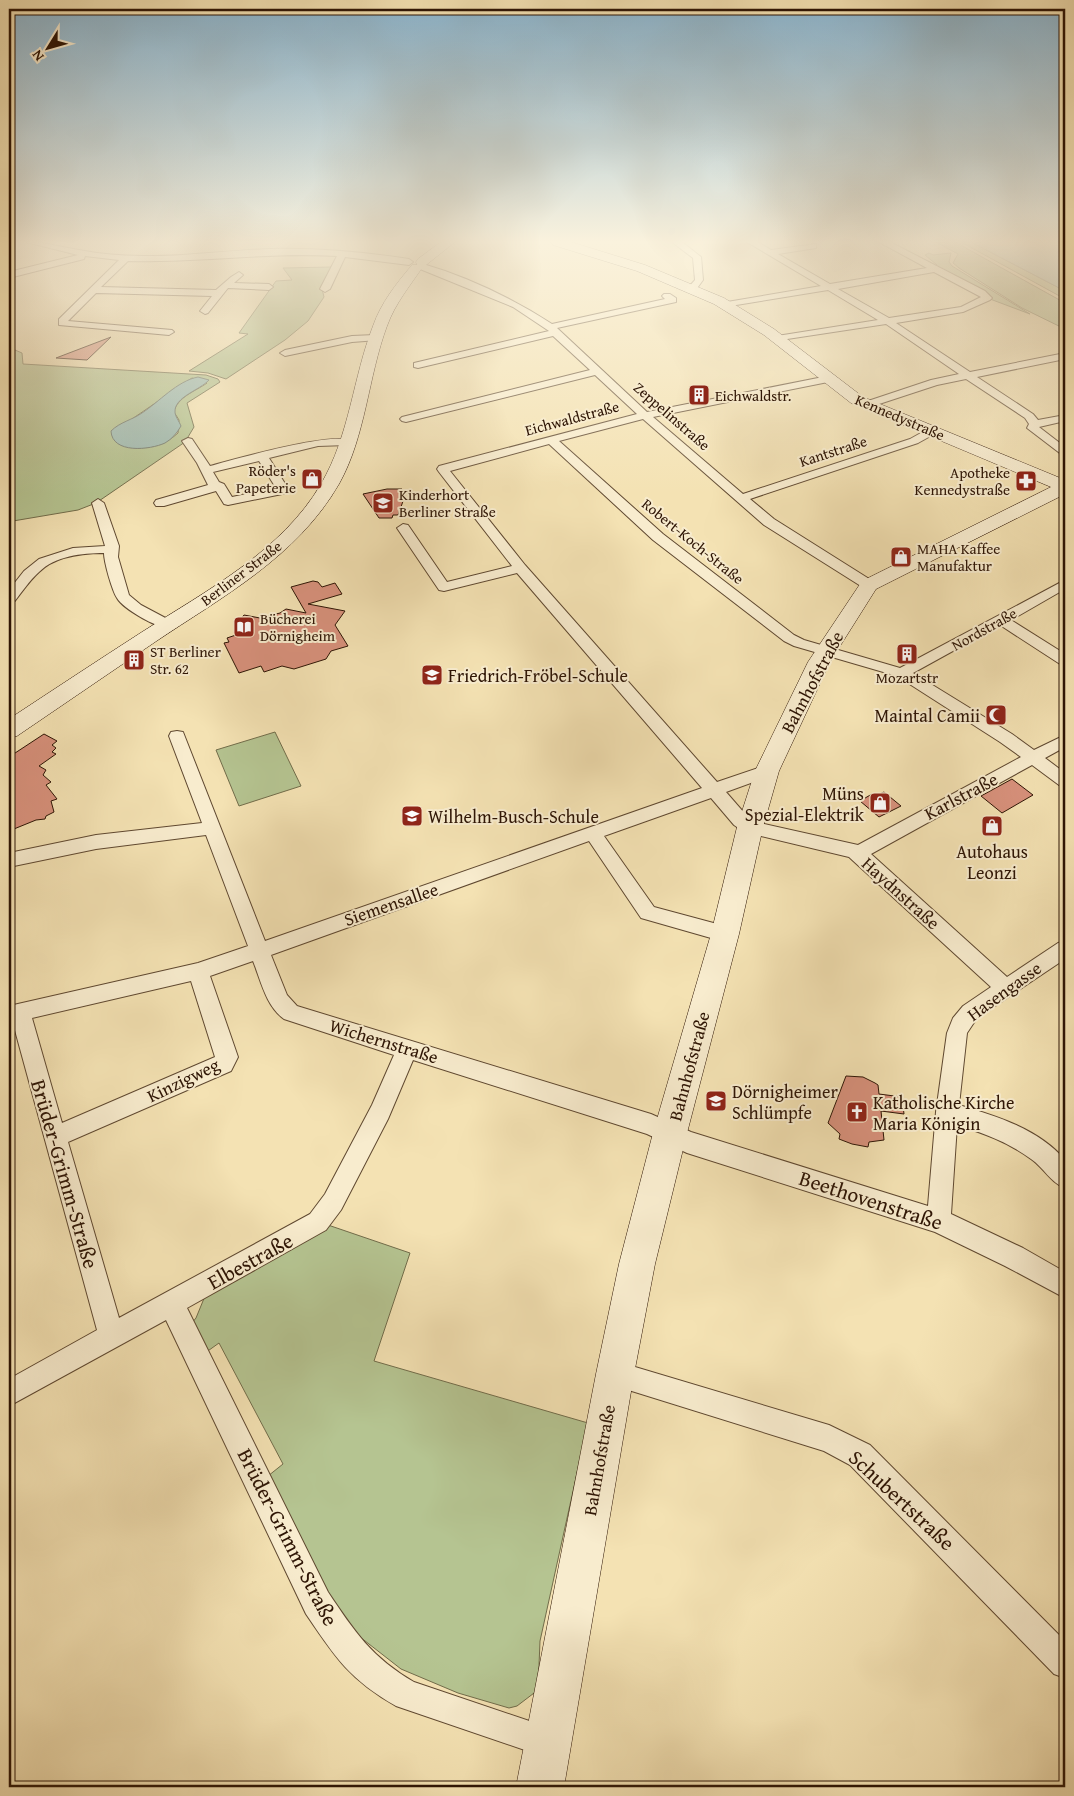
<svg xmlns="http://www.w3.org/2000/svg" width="1074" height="1796" font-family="'Gentium Book Plus',serif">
<rect width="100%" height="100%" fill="#f4e2b3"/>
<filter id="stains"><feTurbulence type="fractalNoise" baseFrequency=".004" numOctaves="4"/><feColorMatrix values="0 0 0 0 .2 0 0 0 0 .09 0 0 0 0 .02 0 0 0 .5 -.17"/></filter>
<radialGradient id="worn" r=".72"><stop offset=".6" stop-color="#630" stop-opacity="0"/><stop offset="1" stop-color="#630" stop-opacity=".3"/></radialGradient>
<g fill="#b5c491" stroke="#716c4a" fill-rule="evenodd">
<polygon points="936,242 955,242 1065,303 1065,329 1022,308 959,268 953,263 958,254"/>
<polygon points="961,242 971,242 1065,291 1065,299"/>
<polygon points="929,253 933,255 951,253 949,262 952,266 1030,314 990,299 934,266 937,265 925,255"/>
<polygon points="332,267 322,289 324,297 308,321 285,340 226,379 208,373 189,371 248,334 239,333 276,281 292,280 283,268"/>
<path d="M15 350 22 353 23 364 206 375 218 379 220 382 187 403 194 427 185 442 96 503 78 510 13 521 9 524V351ZM192 378 207 383C196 391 177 397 174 412L179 420 178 433C166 444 154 447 138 448L132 419Z"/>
<polygon points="275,732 301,786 239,806 216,750"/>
<polygon points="328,1225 410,1253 374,1361 588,1423 540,1641 538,1690 517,1706 509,1708 458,1693 401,1669 360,1637 327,1596 268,1476 283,1464 219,1343 205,1353 191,1324 196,1318 205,1296"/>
</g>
<g fill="#9dbcb4" stroke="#70796e">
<polygon points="971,242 1065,242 1065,291"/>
<path d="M198 377 209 380C200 390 174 397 175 412 175 416 179 421 181 426 177 433 172 439 165 443 150 450 112 454 111 431 120 422 132 420 142 413 159 402 177 381 198 377Z"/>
</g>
<g fill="#d8917c" stroke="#2d1404">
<polygon points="111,337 87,360 56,358"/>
<polygon points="387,489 402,489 401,492 406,493 398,515 393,515 392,518 379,518 363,494"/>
<polygon points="313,581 318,582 322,587 335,583 342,594 308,604 345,611 335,625 348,646 331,651 326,659 294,669 282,666 264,672 261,666 239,673 224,643 229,642 227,638 239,634 235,626 244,615 260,618 280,613 286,609 306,613 291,587"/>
<polygon points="44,734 57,741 52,745 56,748 52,752 56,754 39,766 46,770 43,775 51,782 46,785 57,799 51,801 54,812 46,816 45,819 36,820 9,831 9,757"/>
<polygon points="1012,779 1033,795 1002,813 981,796"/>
<polygon points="884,792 901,806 879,817 860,801 872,794 875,796"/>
<polygon points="846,1076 863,1077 875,1083 878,1085 879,1094 902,1097 904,1114 881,1111 884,1140 869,1142 868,1147 852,1144 839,1139 840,1134 828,1123"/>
</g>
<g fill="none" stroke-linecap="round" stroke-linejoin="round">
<g stroke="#5f4830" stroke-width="2">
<g id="street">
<path d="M26 242C44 242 61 247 79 250 100 254 122 256 143 256 186 257 229 250 272 249 318 248 364 252 409 259L413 262 409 265 345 257 330 289 325 292 320 289 337 256C267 252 198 263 128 261L101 287 216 290 231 277 239 272 243 275 234 283 269 284 273 287 269 290 228 288 208 313 205 314 200 311 212 296 96 293 68 321 172 330 174 332 169 335 59 325V319L119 260 85 256 84 259 9 278V272L78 255Z"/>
<polygon points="672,242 682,242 701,257 703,280 695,291 692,292 687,289 695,280 693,258"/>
<path d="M747 242H758L771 250 816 244V248L778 254 830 284 927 268 879 242H890L985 291 992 298 990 300 963 312 896 323 970 372 1065 353V359L977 377 1033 414 1038 420 1065 415V421L1039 427 1065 447V455L1061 454 1027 428 1029 424 1025 418 966 379 937 385 870 407H862L861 405 862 403 931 380 959 374 886 324 774 341V337L777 336 878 320 828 290 724 307V303L727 302 821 286ZM934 272 981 297 961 307 889 318 838 289Z"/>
<path d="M423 264C468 277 513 299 552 324L665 299 662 296 664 294H670L676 298V302L557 328 647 412 828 376 832 377 833 379 828 382 653 417 743 494 910 439 928 429H936L938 431 936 433 918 443 750 499 774 519 874 582 876 585 869 589 864 588 764 525 643 419 559 441 663 534 794 635 804 640 900 668 1065 580V589L1011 620 1065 654V666L1060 664 1000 625 913 673 1012 734 1034 750 1065 735V747L1045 758 1065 773V787L1059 785 1032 765 871 854 1007 977 1058 943 1065 941V959L977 1018 967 1033 959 1105C996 1116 1039 1129 1065 1160V1188C1051 1183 1043 1167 1031 1159 1008 1142 983 1133 957 1125L951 1214 1023 1248 1065 1272V1298L1005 1266 935 1232 687 1153 647 1134 413 1060 388 1119 341 1210 326 1230 187 1308 328 1592C354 1631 372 1658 414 1682L559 1731 564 1742 559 1753 548 1758 396 1706C350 1680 335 1657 306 1614L166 1320 9 1406V1379L97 1330 13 1023 9 1024V1006L198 963 248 946 206 835 96 849 9 867V853L96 835 202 823 169 736 171 732 177 731 183 732 265 941 702 788 517 573 444 591 439 590 397 528 403 524 408 525 447 582 512 566 439 472 437 469 439 466 637 414 595 375 406 422 402 421 400 419 402 417 590 370 553 336 418 368 414 367V363L549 331 513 307 420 269V265ZM549 444 653 540 784 641 794 646 897 676 1000 742 1021 757 858 845 755 822 746 815 726 792 773 775 775 771 773 767 767 765 717 782 525 565 450 471ZM711 798 734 825 744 832 849 857 991 987 963 1006 953 1018 947 1033 936 1112 928 1206 691 1132 651 1114 297 1006 287 995 271 955 589 841 641 918 725 942 732 940 735 934 732 928 654 907 604 836ZM253 961C261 981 266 1006 284 1019L394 1055 372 1105 325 1194 310 1214 119 1318 68 1142 231 1071 238 1057 210 976ZM191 981 215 1057 62 1123 32 1018Z"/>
<polygon points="375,335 378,336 378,340 352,342 285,356 280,353 285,350 352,336"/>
<path d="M188 438 192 439 210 466C232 460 340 429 353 442L347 445 318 446 269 458 289 490 287 493 228 505 224 504 216 491 164 506H156L154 503 156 500 208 485 197 463 182 441ZM259 461 276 488 232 497 224 484 219 482 213 472Z"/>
<path d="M98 499 104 503 119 546 118 557 129 595 141 605 173 622 175 625 173 628C161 631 123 609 117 598 112 590 104 562 104 553 82 553 55 556 39 572 29 581 22 592 14 602L9 603V590L24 571 39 559 73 548 105 546 92 503Z"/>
<polygon points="615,1361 829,1425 870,1445 1065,1641 1065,1678 1054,1674 850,1465 824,1451 606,1383 602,1374 606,1365"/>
</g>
</g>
<g stroke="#2d1404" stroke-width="1">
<g id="secondary">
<path d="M441 242H455L426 265H421L422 268C409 287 395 304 387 326 368 377 366 436 339 484 297 557 222 597 155 642 109 673 63 705 17 736L9 738V719C53 690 97 661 142 632 206 591 282 551 321 484 350 435 353 377 373 326 381 303 396 284 412 265H417L416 262 418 259Z"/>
<polygon points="551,242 571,242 645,265 724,298 774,329 863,397 1065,480 1065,494 876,589 830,662 779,771 763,827 739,934 687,1133 655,1264 634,1374 564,1787 516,1787 596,1374 619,1264 653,1133 711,934 737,827 755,771 808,662 862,581 1051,487 851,403 764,335 714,304 637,271 553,245"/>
</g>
</g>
<use href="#street" fill="#f8ecce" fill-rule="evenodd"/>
<use href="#secondary" fill="#f8ecce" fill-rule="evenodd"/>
</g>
<linearGradient id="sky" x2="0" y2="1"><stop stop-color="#8ab7d3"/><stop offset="0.49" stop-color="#faf2dd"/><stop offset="1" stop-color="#faf2dd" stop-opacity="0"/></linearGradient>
<rect width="1074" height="494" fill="url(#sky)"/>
<defs>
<g id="building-square" transform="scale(1.125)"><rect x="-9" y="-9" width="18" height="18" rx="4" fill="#8f2418" stroke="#f8ecce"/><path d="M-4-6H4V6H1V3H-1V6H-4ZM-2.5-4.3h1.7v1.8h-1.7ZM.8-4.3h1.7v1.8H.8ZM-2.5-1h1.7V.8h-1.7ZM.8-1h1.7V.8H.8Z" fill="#fff"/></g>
<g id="shop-square" transform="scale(1.125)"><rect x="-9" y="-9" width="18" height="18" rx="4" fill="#8f2418" stroke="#f8ecce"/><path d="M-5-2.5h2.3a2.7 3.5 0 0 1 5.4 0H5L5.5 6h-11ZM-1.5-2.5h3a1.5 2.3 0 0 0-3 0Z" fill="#fff"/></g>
<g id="pharmacy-square" transform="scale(1.125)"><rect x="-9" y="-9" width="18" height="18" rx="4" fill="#8f2418" stroke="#f8ecce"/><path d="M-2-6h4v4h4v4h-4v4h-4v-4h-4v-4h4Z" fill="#fff"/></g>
<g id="school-square" transform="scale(1.125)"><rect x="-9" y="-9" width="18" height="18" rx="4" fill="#8f2418" stroke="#f8ecce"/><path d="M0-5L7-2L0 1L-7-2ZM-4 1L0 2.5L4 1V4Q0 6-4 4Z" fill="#fff"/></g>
<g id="library-square" transform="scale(1.125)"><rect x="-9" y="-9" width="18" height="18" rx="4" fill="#8f2418" stroke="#f8ecce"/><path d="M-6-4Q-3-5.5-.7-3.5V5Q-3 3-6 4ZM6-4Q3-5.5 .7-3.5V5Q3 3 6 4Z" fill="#fff"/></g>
<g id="mosque-square" transform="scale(1.125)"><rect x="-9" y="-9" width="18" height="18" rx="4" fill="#8f2418" stroke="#f8ecce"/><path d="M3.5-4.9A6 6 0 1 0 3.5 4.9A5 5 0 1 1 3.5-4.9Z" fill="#fff"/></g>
<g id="church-square" transform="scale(1.125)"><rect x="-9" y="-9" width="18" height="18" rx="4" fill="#8f2418" stroke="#f8ecce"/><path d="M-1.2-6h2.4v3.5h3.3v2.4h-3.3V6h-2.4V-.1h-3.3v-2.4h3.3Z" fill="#fff"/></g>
</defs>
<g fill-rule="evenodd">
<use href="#building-square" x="699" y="395"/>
<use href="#shop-square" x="312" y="479"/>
<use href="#pharmacy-square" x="1026" y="481"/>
<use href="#school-square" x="383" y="503"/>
<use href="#shop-square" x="901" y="557"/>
<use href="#library-square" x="244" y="627"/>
<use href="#building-square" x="907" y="654"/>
<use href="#building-square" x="134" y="660"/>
<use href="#school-square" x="432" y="675"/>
<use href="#mosque-square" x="996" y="715"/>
<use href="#shop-square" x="880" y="803"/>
<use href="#school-square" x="412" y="816"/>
<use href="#shop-square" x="992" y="826"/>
<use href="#school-square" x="716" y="1101"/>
<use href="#church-square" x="857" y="1112"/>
</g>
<g text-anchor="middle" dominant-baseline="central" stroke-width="4" stroke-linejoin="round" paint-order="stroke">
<g font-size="15" fill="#2d1404" stroke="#f8ecce" text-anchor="start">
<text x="715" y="395">Eichwaldstr.</text>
<text x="296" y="470" text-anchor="end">Röder's<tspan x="296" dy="17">Papeterie</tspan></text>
<text x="1010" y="472" text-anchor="end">Apotheke<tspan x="1010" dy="17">Kennedystraße</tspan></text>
<text x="399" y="494">Kinderhort<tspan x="399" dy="17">Berliner Straße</tspan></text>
<text x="917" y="548">MAHA Kaffee<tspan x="917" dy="17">Manufaktur</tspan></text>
<text x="260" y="618">Bücherei<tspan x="260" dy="17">Dörnigheim</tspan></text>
<text x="150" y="651">ST Berliner<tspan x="150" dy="17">Str. 62</tspan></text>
<text x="907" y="677" text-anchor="middle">Mozartstr</text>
</g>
<g font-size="15" fill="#2d1404" stroke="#f8ecce">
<text transform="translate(672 416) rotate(41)">Zeppelinstraße</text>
<text transform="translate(900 417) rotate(23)">Kennedystraße</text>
<text transform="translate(572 418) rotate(-15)">Eichwaldstraße</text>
<text transform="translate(833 451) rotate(-18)">Kantstraße</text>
<text transform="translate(693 541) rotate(39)">Robert-Koch-Straße</text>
<text transform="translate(241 573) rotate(-37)">Berliner Straße</text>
<text transform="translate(984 629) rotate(-29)">Nordstraße</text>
</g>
<g font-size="18" fill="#2d1404" stroke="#f8ecce" text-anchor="start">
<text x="448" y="675">Friedrich-Fröbel-Schule</text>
<text x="980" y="715" text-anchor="end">Maintal Camii</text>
<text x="864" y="793" text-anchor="end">Müns<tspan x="864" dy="21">Spezial-Elektrik</tspan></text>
<text x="428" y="816">Wilhelm-Busch-Schule</text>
<text x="992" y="851" text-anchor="middle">Autohaus<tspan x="992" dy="21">Leonzi</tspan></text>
<text x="732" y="1091">Dörnigheimer<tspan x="732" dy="21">Schlümpfe</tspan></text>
<text x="873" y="1102">Katholische Kirche<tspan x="873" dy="21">Maria Königin</tspan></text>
</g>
<g font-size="18" fill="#2d1404" stroke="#f8ecce">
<text transform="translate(812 682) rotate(-62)">Bahnhofstraße</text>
<text transform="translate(961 796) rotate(-28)">Karlstraße</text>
<text transform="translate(901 893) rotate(42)">Haydnstraße</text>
<text transform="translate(391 904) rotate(-19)">Siemensallee</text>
<text transform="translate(1004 991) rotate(-36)">Hasengasse</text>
<text transform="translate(384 1041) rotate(17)">Wichernstraße</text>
<text transform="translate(689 1066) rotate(-75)">Bahnhofstraße</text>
<text transform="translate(183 1080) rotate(-26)">Kinzigweg</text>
<text transform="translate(599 1460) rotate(-80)">Bahnhofstraße</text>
</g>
<g font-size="21" fill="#2d1404" stroke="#f8ecce">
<text transform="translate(65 1174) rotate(74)">Brüder-Grimm-Straße</text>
<text transform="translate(871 1200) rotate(18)">Beethovenstraße</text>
<text transform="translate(250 1261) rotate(-29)">Elbestraße</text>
<text transform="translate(902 1500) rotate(43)">Schubertstraße</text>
<text transform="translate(288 1537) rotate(63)">Brüder-Grimm-Straße</text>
</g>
</g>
<rect width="1074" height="1796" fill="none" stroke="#f4e2b3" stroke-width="30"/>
<rect x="10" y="10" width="1054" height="1776" fill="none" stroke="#2d1404" stroke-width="2.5"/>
<rect x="15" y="15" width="1044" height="1766" fill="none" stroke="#2d1404"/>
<g transform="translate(48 48) rotate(233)" stroke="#f8ecce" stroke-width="4" paint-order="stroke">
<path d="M0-4L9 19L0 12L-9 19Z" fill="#2d1404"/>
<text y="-8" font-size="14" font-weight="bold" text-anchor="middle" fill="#2d1404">N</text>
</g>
<rect width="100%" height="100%" filter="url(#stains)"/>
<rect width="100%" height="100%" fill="url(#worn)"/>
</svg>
